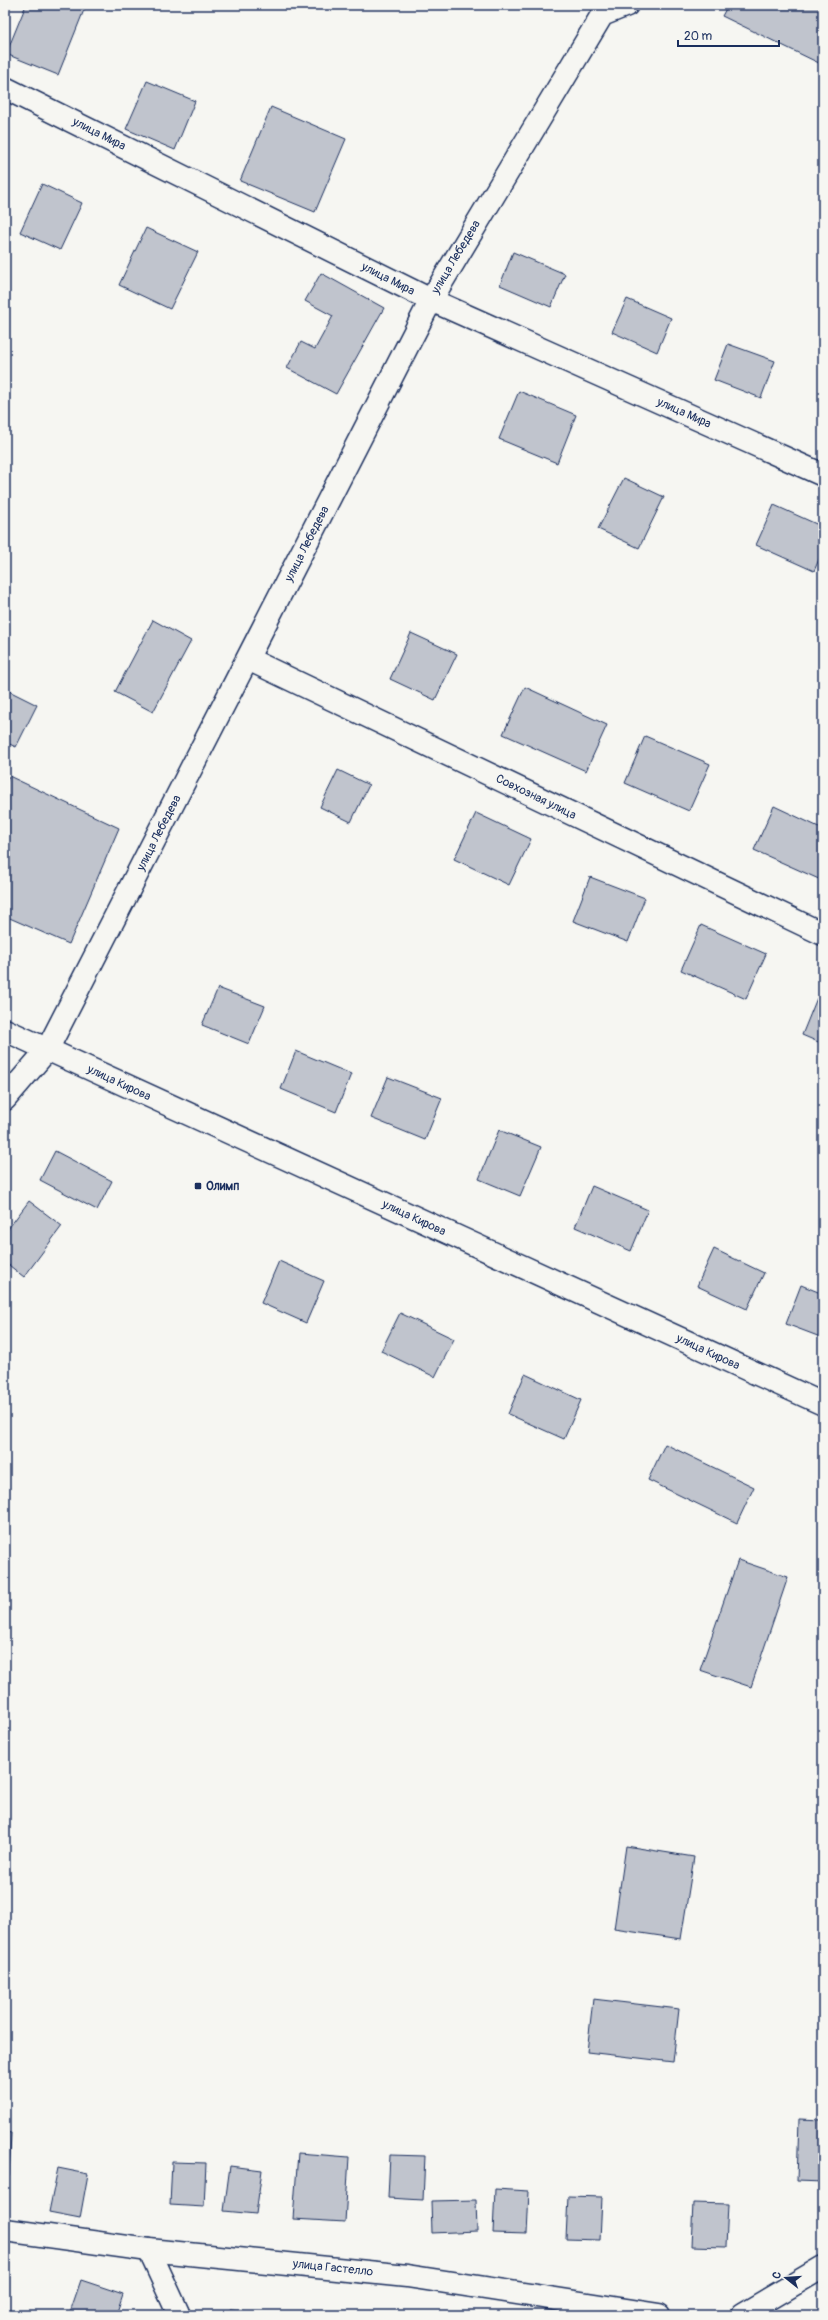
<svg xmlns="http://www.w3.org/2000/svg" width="828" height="2320" font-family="Pangolin,sans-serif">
<rect width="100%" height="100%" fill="#f6f6f2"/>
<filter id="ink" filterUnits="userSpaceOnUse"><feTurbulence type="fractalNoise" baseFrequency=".025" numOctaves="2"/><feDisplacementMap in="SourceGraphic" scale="8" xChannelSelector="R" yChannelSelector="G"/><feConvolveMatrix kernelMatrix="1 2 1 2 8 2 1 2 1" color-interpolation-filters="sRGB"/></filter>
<g filter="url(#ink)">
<g fill="#c0c4cd" stroke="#1b2f5e">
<polygon points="26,5 86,5 58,75 6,54"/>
<polygon points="728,5 823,5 823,65 722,16"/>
<polygon points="147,81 195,101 175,150 126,129"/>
<polygon points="271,107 346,139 315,212 240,181"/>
<polygon points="42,184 82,203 60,250 20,232"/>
<polygon points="146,228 198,252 170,309 119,285"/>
<polygon points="513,252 565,274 551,307 500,285"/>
<polygon points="321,273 384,308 336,394 287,368 301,342 315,349 333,316 305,301"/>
<polygon points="627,299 671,318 657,352 612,332"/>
<polygon points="728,344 775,361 761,398 714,380"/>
<polygon points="519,391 576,415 557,463 499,439"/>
<polygon points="624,478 664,497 639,548 598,529"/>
<polygon points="774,505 823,527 823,550 814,571 756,545"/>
<polygon points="153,620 191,641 153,712 115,692"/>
<polygon points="411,633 457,654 435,700 390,679"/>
<polygon points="525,687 607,725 586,771 503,734"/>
<polygon points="5,689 37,705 16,747 5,742"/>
<polygon points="645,736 710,764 689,811 625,783"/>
<polygon points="338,770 369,785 351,822 320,807"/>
<polygon points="9,776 119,828 69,944 5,916 5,785"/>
<polygon points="774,806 823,829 823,876 821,880 754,850"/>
<polygon points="476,813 531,839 509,885 454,859"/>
<polygon points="590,877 645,898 628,942 573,921"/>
<polygon points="701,925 766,954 746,999 681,970"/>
<polygon points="218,988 265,1006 249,1044 202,1025"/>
<polygon points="817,998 823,1000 823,1044 802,1035"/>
<polygon points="296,1051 351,1074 336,1112 281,1089"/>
<polygon points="388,1077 442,1098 425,1140 371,1118"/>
<polygon points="499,1130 541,1147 520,1196 479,1179"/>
<polygon points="55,1151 112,1181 97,1210 40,1180"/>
<polygon points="592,1186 648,1210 631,1251 575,1227"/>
<polygon points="29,1201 62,1226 24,1277 5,1262 5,1233"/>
<polygon points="714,1249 764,1273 747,1309 697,1286"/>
<polygon points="279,1261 324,1281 306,1323 261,1303"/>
<polygon points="801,1285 823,1294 823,1338 786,1324"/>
<polygon points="400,1313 454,1339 435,1377 381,1351"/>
<polygon points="525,1374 581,1400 564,1439 508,1414"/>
<polygon points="665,1444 754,1487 737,1523 648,1480"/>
<polygon points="738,1560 788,1577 751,1687 700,1670"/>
<polygon points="626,1846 694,1857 681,1939 614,1929"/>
<polygon points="593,1999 679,2009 673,2062 587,2052"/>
<polygon points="799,2119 823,2120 823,2182 797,2181"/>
<polygon points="5,2132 11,2133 9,2176 5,2176"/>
<polygon points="298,2153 349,2157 345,2222 293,2219"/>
<polygon points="390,2155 425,2156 423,2200 388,2198"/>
<polygon points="172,2162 206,2163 204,2207 170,2205"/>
<polygon points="230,2166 262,2170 256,2214 224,2211"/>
<polygon points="58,2168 88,2174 80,2218 49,2212"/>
<polygon points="495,2189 529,2191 527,2234 493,2233"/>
<polygon points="568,2196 602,2197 600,2240 566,2239"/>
<polygon points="476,2200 477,2231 432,2233 431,2201"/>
<polygon points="693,2203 728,2204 726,2247 691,2246"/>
<polygon points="81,2280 123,2294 116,2315 69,2315"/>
<polygon points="230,2310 264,2313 264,2315 230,2315"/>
</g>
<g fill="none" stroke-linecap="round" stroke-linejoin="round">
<g stroke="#1b2f5e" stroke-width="25">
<g id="minor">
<polyline points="5,88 431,300 823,475"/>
<polyline points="248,659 823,934"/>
<polyline points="5,1099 47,1050 431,300 602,15 627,5"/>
<polyline points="5,2230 149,2250 407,2276 659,2315"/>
<polyline points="149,2250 179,2315"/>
<polyline points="742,2315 823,2267"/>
</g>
</g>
<g stroke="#1b2f5e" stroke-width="25">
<polyline id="tertiary" points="5,1030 823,1404"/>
</g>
<use href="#minor" stroke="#f6f6f2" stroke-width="22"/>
<use href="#tertiary" stroke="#f6f6f2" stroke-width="22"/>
</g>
</g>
<rect fill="#1b2f5e" stroke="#f6f6f2" stroke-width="1.5" x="194" y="1182" width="8" height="8" rx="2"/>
<g text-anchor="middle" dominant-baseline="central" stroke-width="3.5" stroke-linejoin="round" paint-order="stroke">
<g font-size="12" fill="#1b2f5e" stroke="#f6f6f2">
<text transform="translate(99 134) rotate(27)">улица Мира</text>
<text transform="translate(456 257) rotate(-59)">улица Лебедева</text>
<text transform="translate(388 279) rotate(27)">улица Мира</text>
<text transform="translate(684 413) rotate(24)">улица Мира</text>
<text transform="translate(307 544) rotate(-63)">улица Лебедева</text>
<text transform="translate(536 797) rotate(26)">Совхозная улица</text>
<text transform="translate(159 833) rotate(-63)">улица Лебедева</text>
<text transform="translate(119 1083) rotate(25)">улица Кирова</text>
<text transform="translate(414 1218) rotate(25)">улица Кирова</text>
<text transform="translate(708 1352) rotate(25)">улица Кирова</text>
<text transform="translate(333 2268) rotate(6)">улица Гастелло</text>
</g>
<g font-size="12" font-weight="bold" fill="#1b2f5e" stroke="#f6f6f2" text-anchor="start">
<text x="206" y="1186">Олимп</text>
</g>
</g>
<rect width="828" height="2320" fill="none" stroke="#f6f6f2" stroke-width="20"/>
<rect x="10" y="10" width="808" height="2300" fill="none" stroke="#1b2f5e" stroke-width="1.5" filter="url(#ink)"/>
<g transform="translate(786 2278) rotate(287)" stroke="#f6f6f2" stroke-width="3" paint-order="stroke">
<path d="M0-3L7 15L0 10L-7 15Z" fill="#1b2f5e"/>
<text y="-6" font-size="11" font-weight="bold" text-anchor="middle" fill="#1b2f5e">С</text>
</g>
<path d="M678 40v6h101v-6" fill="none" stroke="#1b2f5e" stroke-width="2"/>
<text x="684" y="40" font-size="12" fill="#1b2f5e" stroke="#f6f6f2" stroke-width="3" paint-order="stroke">20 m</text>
</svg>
